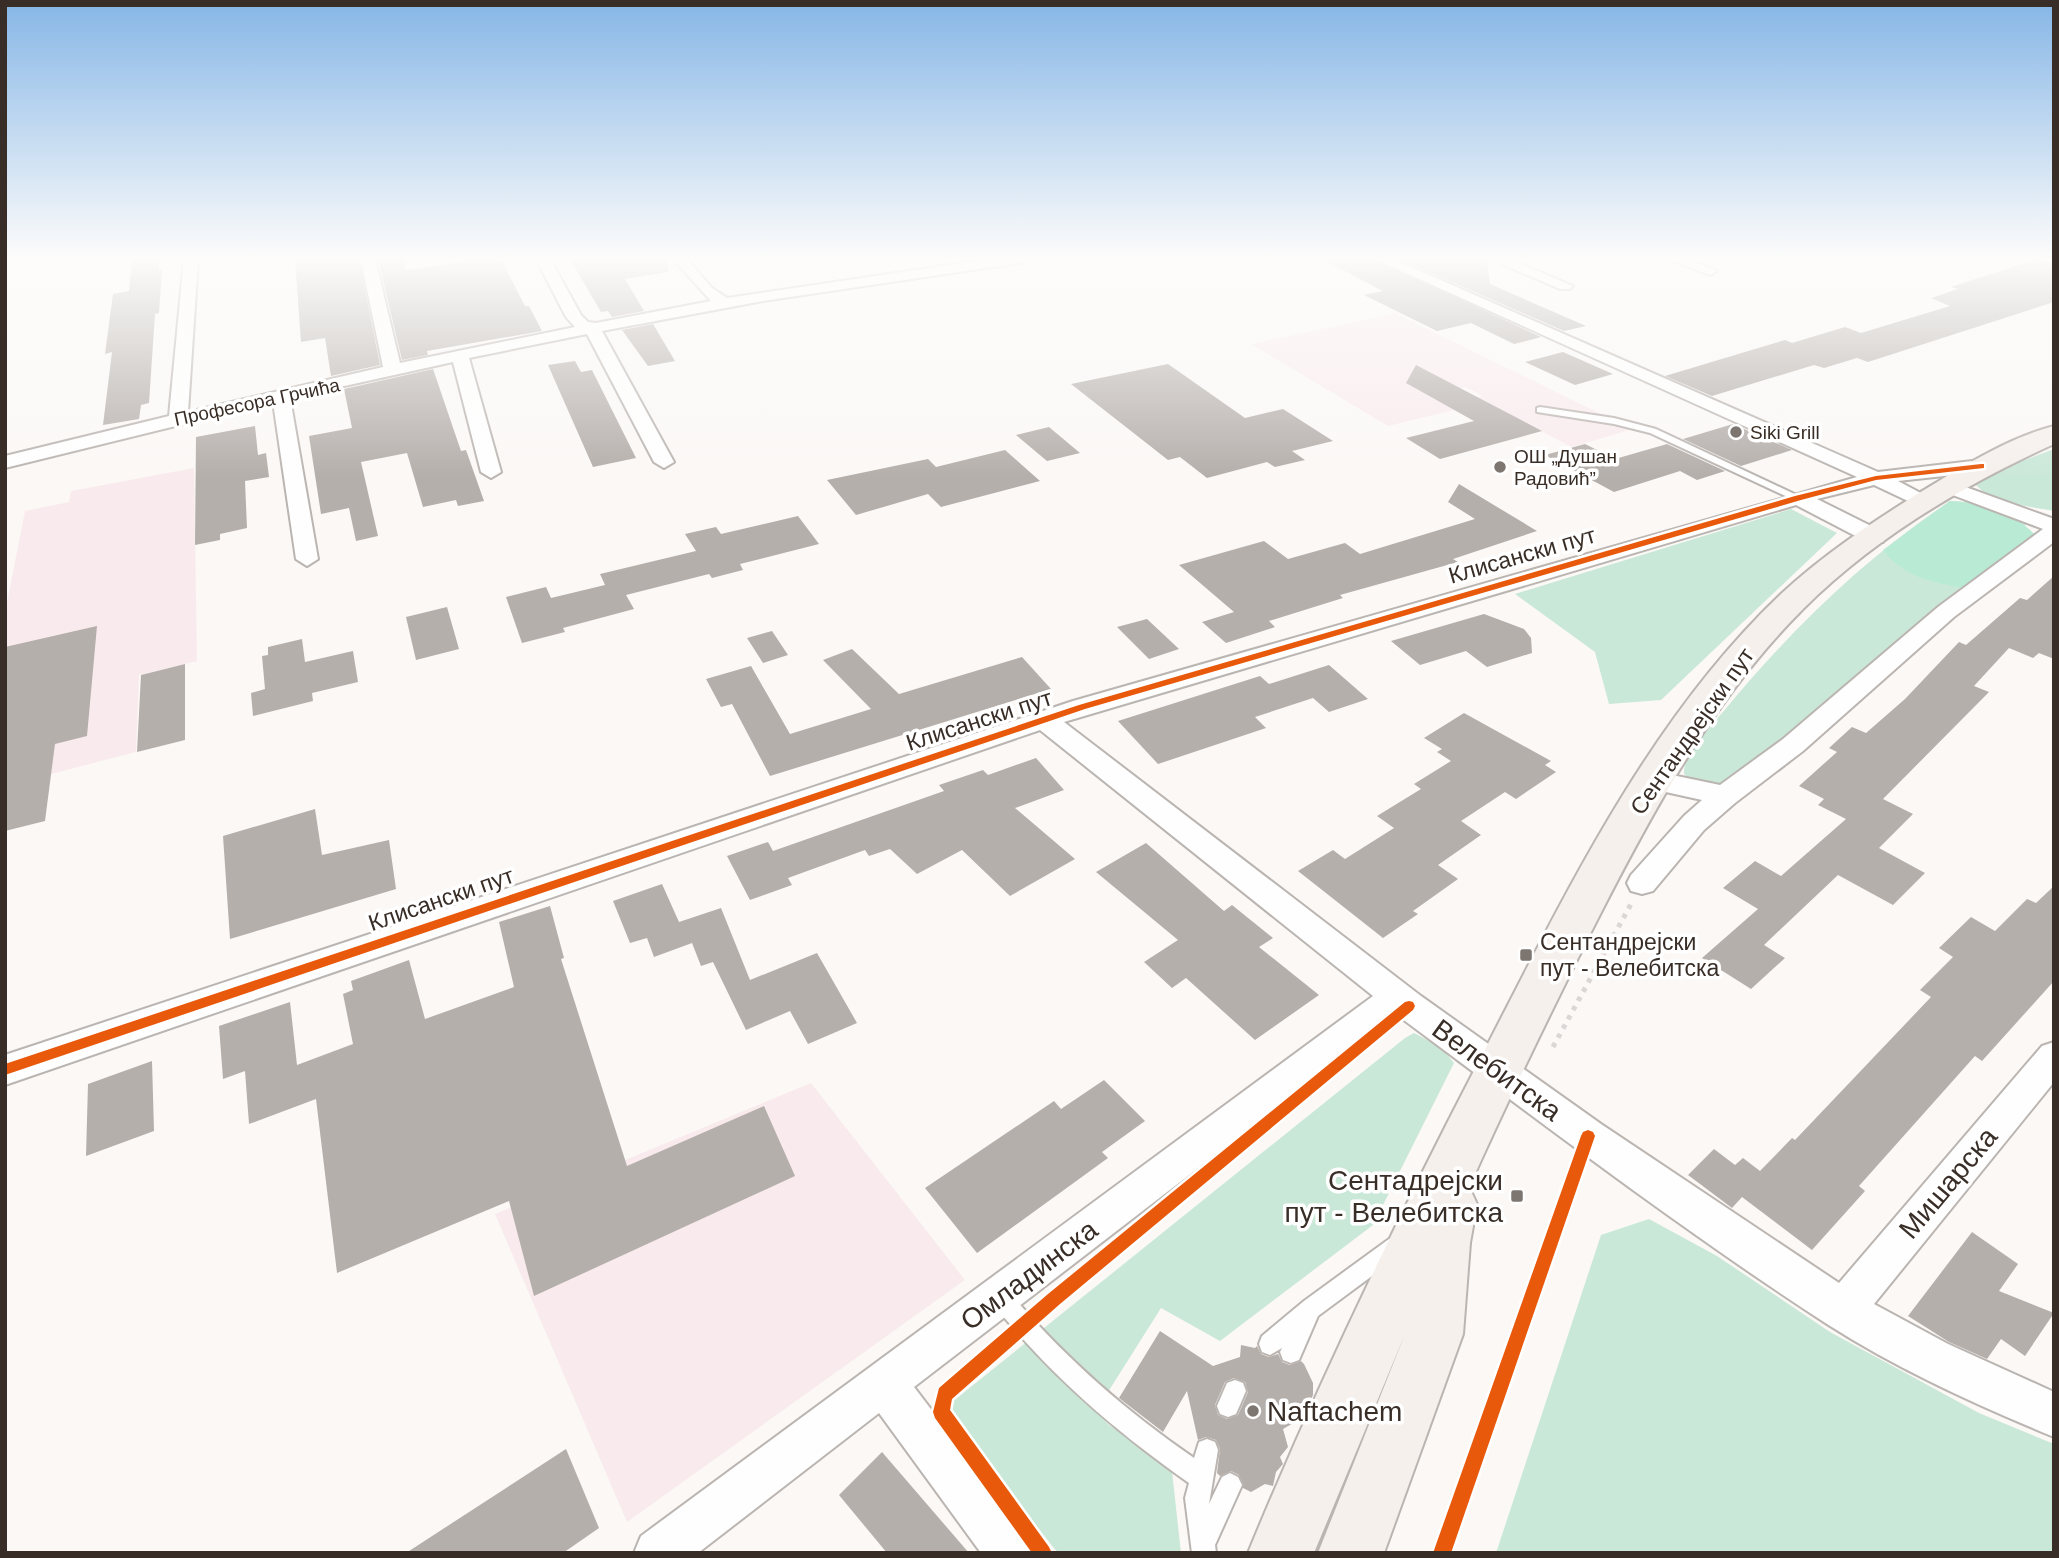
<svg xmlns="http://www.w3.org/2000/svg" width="2059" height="1558" font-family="Arial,sans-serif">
<rect width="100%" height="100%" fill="#fbf8f6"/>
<g fill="#f9ebed">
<polygon points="1395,313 1599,413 1643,426 1572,447 1477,398 1483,396 1465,387 1429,396 1446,405 1454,403 1462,408 1388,426 1251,344"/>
<polygon points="194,468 197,661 139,675 136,752 5,786 5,613 25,511 69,502 71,491"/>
<polygon points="811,1083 965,1280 627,1522 495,1214"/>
</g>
<g fill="#cae8d8">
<path d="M2054 449V511C2030 506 1993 504 1976 485L2004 468Z"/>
<path d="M1950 501 1967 502 2026 524 1973 580 1727 788 1692 781 1684 774C1683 751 1709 728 1723 712 1790 631 1862 560 1950 501Z"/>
<polygon points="1791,509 1837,533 1661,700 1609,704 1595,652 1515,594"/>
<polygon points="1414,1033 1441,1047 1454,1063 1373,1225 1220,1341 1161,1308 1096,1411 1109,1425 1171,1462 1181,1553 1058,1553 942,1410 1405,1038"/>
<polygon points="1649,1219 1717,1256 1830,1332 1979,1413 2054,1444 2054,1553 1496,1553 1601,1235"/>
</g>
<path fill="#b9ebd4" d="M1950 501C1978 502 2017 514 2035 535L1963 588C1931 582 1904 577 1883 550Z"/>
<g fill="#b5afab" fill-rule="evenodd">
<polygon points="132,259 159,259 159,271 162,270 159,313 155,314 149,403 141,405 139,419 103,425 112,352 105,354 113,294 129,291"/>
<polygon points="295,259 359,259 380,365 331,376 325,338 301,342"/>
<polygon points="378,259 405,259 406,270 463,262 462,259 501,259 525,306 529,306 542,331 427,351 428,355 402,360"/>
<polygon points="570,259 667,259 668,272 625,279 644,311 612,317 608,311 601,312"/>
<polygon points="1322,259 1373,259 1541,337 1514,344 1471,323 1437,331 1364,295 1383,291"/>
<polygon points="1399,259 1487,259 1490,284 1586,326 1564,331"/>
<polygon points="2037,259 2054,263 2054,302 1868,362 1857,358 1824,368 1814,365 1712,396 1665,376 1785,340 1792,343 1845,327 1861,333 1950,306 1931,298 1958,289 1951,287"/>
<polygon points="653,324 675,361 648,366 622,330"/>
<polygon points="1563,352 1613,374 1575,385 1525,362"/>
<polygon points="575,361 581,372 592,370 636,458 593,467 548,365"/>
<polygon points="1168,364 1245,418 1283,409 1333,441 1292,451 1305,460 1275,467 1267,462 1207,478 1180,457 1168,460 1071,384"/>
<polygon points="1416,365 1542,431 1440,459 1406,438 1474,421 1406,383"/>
<polygon points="433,369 461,451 466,450 484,501 458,506 456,500 423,507 407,453 361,462 378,536 356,541 349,508 321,514 309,436 352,428 344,389"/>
<polygon points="1733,424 1792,450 1741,466 1683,439"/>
<polygon points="255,426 258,455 266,453 269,477 245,481 247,528 220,534 220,540 195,545 196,437"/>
<polygon points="1049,427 1080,453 1047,461 1016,435"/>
<polygon points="1585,444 1615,459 1667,444 1725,471 1697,480 1680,471 1614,492 1545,455"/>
<polygon points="1005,450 1040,481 941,507 928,494 856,515 827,480 928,459 936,467"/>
<polygon points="1459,484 1537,531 1453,559 1458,562 1340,595 1343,598 1269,621 1275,627 1226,643 1202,622 1234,612 1179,565 1264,541 1288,559 1345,543 1360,554 1475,519 1448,502"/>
<polygon points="798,516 819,544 740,564 743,570 712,578 709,574 626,595 634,609 563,628 565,632 522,643 506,597 546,587 551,598 605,585 600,574 696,551 685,534 716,527 721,534"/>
<polygon points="2054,576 2054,659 2039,653 2033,658 2009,648 1974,686 1989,692 1883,799 1913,814 1879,848 1925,873 1893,905 1838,875 1764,945 1785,958 1751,989 1702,958 1758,909 1723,888 1755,861 1781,876 1846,819 1818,805 1824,799 1799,786 1837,752 1829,748 1852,727 1866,733 1905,699 1959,642 1966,645 2020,598 2027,600"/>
<polygon points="447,607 459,649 416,660 406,617"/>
<polygon points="1484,614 1524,629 1531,638 1532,653 1487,667 1466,651 1420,665 1391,641"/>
<polygon points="1147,619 1179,649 1149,659 1117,627"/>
<polygon points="97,626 87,736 55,744 45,821 5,831 5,647"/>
<polygon points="772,631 788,655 763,663 747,638"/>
<polygon points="302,639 305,662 353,651 358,682 312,693 313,701 253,716 251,693 265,689 262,656 268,655 268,647"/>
<polygon points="852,649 899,694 1022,657 1051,689 770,776 732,704 721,707 706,679 751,666 790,734 871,709 823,660"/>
<polygon points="185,664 185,740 137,752 141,675"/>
<polygon points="1329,665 1368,699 1329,712 1313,698 1255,717 1266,728 1158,764 1118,721 1260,676 1269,684"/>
<polygon points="1464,713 1551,761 1545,765 1556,772 1516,799 1505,792 1461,821 1481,835 1438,865 1458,879 1413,911 1418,914 1383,938 1298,871 1333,850 1345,859 1394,828 1377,816 1421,789 1414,784 1451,761 1437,752 1442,749 1424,738"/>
<polygon points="1036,758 1064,790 1015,808 1075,859 1010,896 962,850 917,874 890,849 869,856 865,850 788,878 792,885 750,900 727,856 768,842 773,851 944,791 939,785 983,770 988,775"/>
<polygon points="315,809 322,855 389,840 396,889 230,939 223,836"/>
<polygon points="1146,843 1224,911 1232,905 1273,938 1259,947 1319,995 1255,1040 1186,978 1172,988 1144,962 1178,940 1096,872"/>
<polygon points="662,884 679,922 721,908 750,980 817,953 857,1023 808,1044 790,1011 746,1030 713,962 701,966 692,943 654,957 647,938 630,943 613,901"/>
<polygon points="2054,886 2054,981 1982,1061 1975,1056 1859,1186 1865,1191 1812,1250 1742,1197 1732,1208 1688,1175 1714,1149 1735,1165 1743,1158 1760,1171 1792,1138 1795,1140 1931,997 1920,990 1953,957 1939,948 1971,917 1995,931 2027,899 2036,903"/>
<polygon points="550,906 564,958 561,959 627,1166 764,1106 795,1176 534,1296 509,1201 337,1273 316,1099 249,1124 245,1071 223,1079 219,1026 290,1002 297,1065 353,1044 343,994 353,990 351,981 409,960 425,1019 514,987 499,922"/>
<polygon points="152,1061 154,1131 86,1156 88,1084"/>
<polygon points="1104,1080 1145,1121 1102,1152 1108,1158 977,1253 925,1188 1054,1101 1061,1109"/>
<polygon points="1972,1232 2018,1264 1999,1291 2054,1313 2025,1356 2001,1339 1987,1359 1949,1342 1908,1316"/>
<path d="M1160 1331 1213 1366 1240 1357 1241 1345 1255 1348 1257 1346 1261 1354 1269 1357 1278 1354 1282 1362 1290 1365 1301 1361 1304 1364 1313 1383V1395L1304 1417 1283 1429 1288 1447 1280 1457 1283 1464 1276 1472 1273 1486 1265 1484 1251 1492 1243 1488 1239 1475 1231 1471 1220 1476 1217 1473 1220 1449 1216 1440 1206 1437 1198 1440 1187 1391 1163 1432 1119 1398ZM1234 1378 1245 1382 1248 1392 1238 1415 1227 1419 1218 1415 1215 1405 1225 1382Z"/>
<polygon points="566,1449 599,1528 563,1553 406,1553"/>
<polygon points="882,1452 969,1553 887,1553 839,1495"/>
</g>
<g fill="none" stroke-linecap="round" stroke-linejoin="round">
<g stroke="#bbb5b1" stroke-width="4">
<g id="service">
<polygon points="1540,407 1614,418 1656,429 1803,498 1798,501 1794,500 1650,433 1614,424 1537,412 1537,408"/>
<polygon points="1396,1237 1403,1239 1406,1246 1403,1253 1318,1316 1299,1360 1291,1363 1283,1360 1280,1352 1282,1348 1270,1355 1262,1352 1259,1344 1262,1336 1304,1301 1389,1239"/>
<path d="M1001 1288 1008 1291C1063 1356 1124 1410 1194 1458L1199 1442 1207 1439 1215 1442 1218 1450 1209 1504 1222 1477 1230 1473 1238 1477 1242 1485 1215 1545 1216 1553H1192L1185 1498 1189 1483C1115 1431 1050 1375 994 1305L991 1298 994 1291Z"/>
<polygon points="1235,1380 1243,1383 1246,1391 1236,1414 1228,1417 1220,1414 1217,1406 1227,1383"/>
</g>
</g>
<g stroke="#bbb5b1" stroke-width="4">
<g id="minor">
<polygon points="184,259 198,259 188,412 383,367 361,259 375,259 400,363 575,327 566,317 536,259 550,259 581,315 588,322 596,323 711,301 673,259 687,259 712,288 727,298 990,259 1026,259 1019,263 763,301 602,331 674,462 664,468 654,462 587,334 469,358 501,472 491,478 481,472 453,362 290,398 318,559 307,566 296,559 273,402 5,468 5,456 169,416"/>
<path d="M1375 259H1393L1878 472 1981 460 1991 466 1981 472 1898 481 1932 499 1935 503 1925 509 1874 485 1817 499 1883 532 1886 537 1883 542H1867L1796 505 1064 722 1421 996 1601 1124 1839 1283 2042 1046 2054 1042V1082L1874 1304 1948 1344 2054 1392V1437C1977 1405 1897 1369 1827 1324 1679 1228 1538 1120 1397 1015L914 1387 1028 1536 1035 1553H981L879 1413 698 1553H634L641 1536 1373 996 1040 730 5 1085V1055L1073 701 1857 477Z"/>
<polygon points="1490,259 1509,259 1573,286 1570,289 1560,289"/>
<polygon points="1668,259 1688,259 1717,271 1710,275"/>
<polygon points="1949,481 2054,519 2054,542 1954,617 1803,751 1735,803 1704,830 1653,891 1642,894 1631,891 1627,883 1631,875 1684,816 1702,800 1643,787 1639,780 1643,773 1653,771 1720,785 1783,739 1938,607 2043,529 1942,491 1939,487"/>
</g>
</g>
<g stroke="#bbb5b1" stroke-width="4">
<path id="secondary" d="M2054 426V444C1964 485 1874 538 1803 609 1710 702 1649 818 1590 934 1548 1018 1507 1102 1469 1187L1477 1204 1470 1243 1463 1334 1384 1553H1318L1405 1334 1314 1553H1248C1316 1388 1394 1225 1476 1067 1561 903 1645 723 1781 594 1823 555 1871 523 1919 493 1960 468 2007 438 2054 426Z"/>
</g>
<polyline stroke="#dad7d7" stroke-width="5" stroke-dasharray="4.5 6" stroke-linecap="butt" points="1553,1047 1631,904"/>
<use href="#service" fill="#fefefe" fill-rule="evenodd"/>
<use href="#minor" fill="#fefefe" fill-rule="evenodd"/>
<use href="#secondary" fill="#f5f0ec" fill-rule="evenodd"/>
<g stroke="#fff" stroke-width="5">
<g id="cycleway">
<polygon points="1981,464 1984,464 1984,468 1876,480 1801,500 1085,709 5,1075 5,1064 1079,705 1795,496 1876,476"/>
<polygon points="1409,1001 1413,1002 1415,1006 1413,1010 1060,1304 952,1399 950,1410 1049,1547 1052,1553 1032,1553 935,1418 933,1412 939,1388 1048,1294 1405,1002"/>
<polygon points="1588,1130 1593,1132 1595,1136 1451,1553 1433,1553 1581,1136 1583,1132"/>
</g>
</g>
<use href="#cycleway" fill="#e8590c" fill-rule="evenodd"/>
</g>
<linearGradient id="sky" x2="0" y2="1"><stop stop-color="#86b6e6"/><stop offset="0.54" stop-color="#fdfcfb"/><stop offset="1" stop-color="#fdfcfb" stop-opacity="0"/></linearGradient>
<rect width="2059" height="477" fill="url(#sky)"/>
<g fill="#7d756f" stroke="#fff" stroke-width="2.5">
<circle cx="1736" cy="432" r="7"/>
<circle cx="1500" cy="467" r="7"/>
<rect x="1519" y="948" width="14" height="14" rx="3.5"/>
<rect x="1510" y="1189" width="14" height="14" rx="3.5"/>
<circle cx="1253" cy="1411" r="7"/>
</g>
<g text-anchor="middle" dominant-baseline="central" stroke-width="7" stroke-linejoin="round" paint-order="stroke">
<g font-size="19" fill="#392e27" stroke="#fff">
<text transform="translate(257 402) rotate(-12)">Професора Грчића</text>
</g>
<g font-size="19" fill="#392e27" stroke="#fff" text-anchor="start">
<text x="1750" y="432">Siki Grill</text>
<text x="1514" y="456">ОШ „Душан<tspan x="1514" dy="22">Радовић”</tspan></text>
</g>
<g font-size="23" fill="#392e27" stroke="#fff">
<text transform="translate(1522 555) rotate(-16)">Клисански пут</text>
<text transform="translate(979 720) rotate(-18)">Клисански пут</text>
<text transform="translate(1692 731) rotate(-55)">Сентандрејски пут</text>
<text transform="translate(441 899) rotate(-19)">Клисански пут</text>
</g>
<g font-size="23" fill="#392e27" stroke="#fff" text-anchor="start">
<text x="1540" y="942">Сентандрејски<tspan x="1540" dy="26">пут - Велебитска</tspan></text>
</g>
<g font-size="28" fill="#392e27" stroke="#fff">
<text transform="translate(1497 1070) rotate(36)">Велебитска</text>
<text transform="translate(1948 1183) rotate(-50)">Мишарска</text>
<text transform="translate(1029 1275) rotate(-37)">Омладинска</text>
</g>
<g font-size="28" fill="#392e27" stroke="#fff" text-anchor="end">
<text x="1503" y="1180">Сентадрејски<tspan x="1503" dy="32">пут - Велебитска</tspan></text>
<text x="1267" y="1411" text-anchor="start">Naftachem</text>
</g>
</g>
<rect width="2059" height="1558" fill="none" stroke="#392e27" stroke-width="14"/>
</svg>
